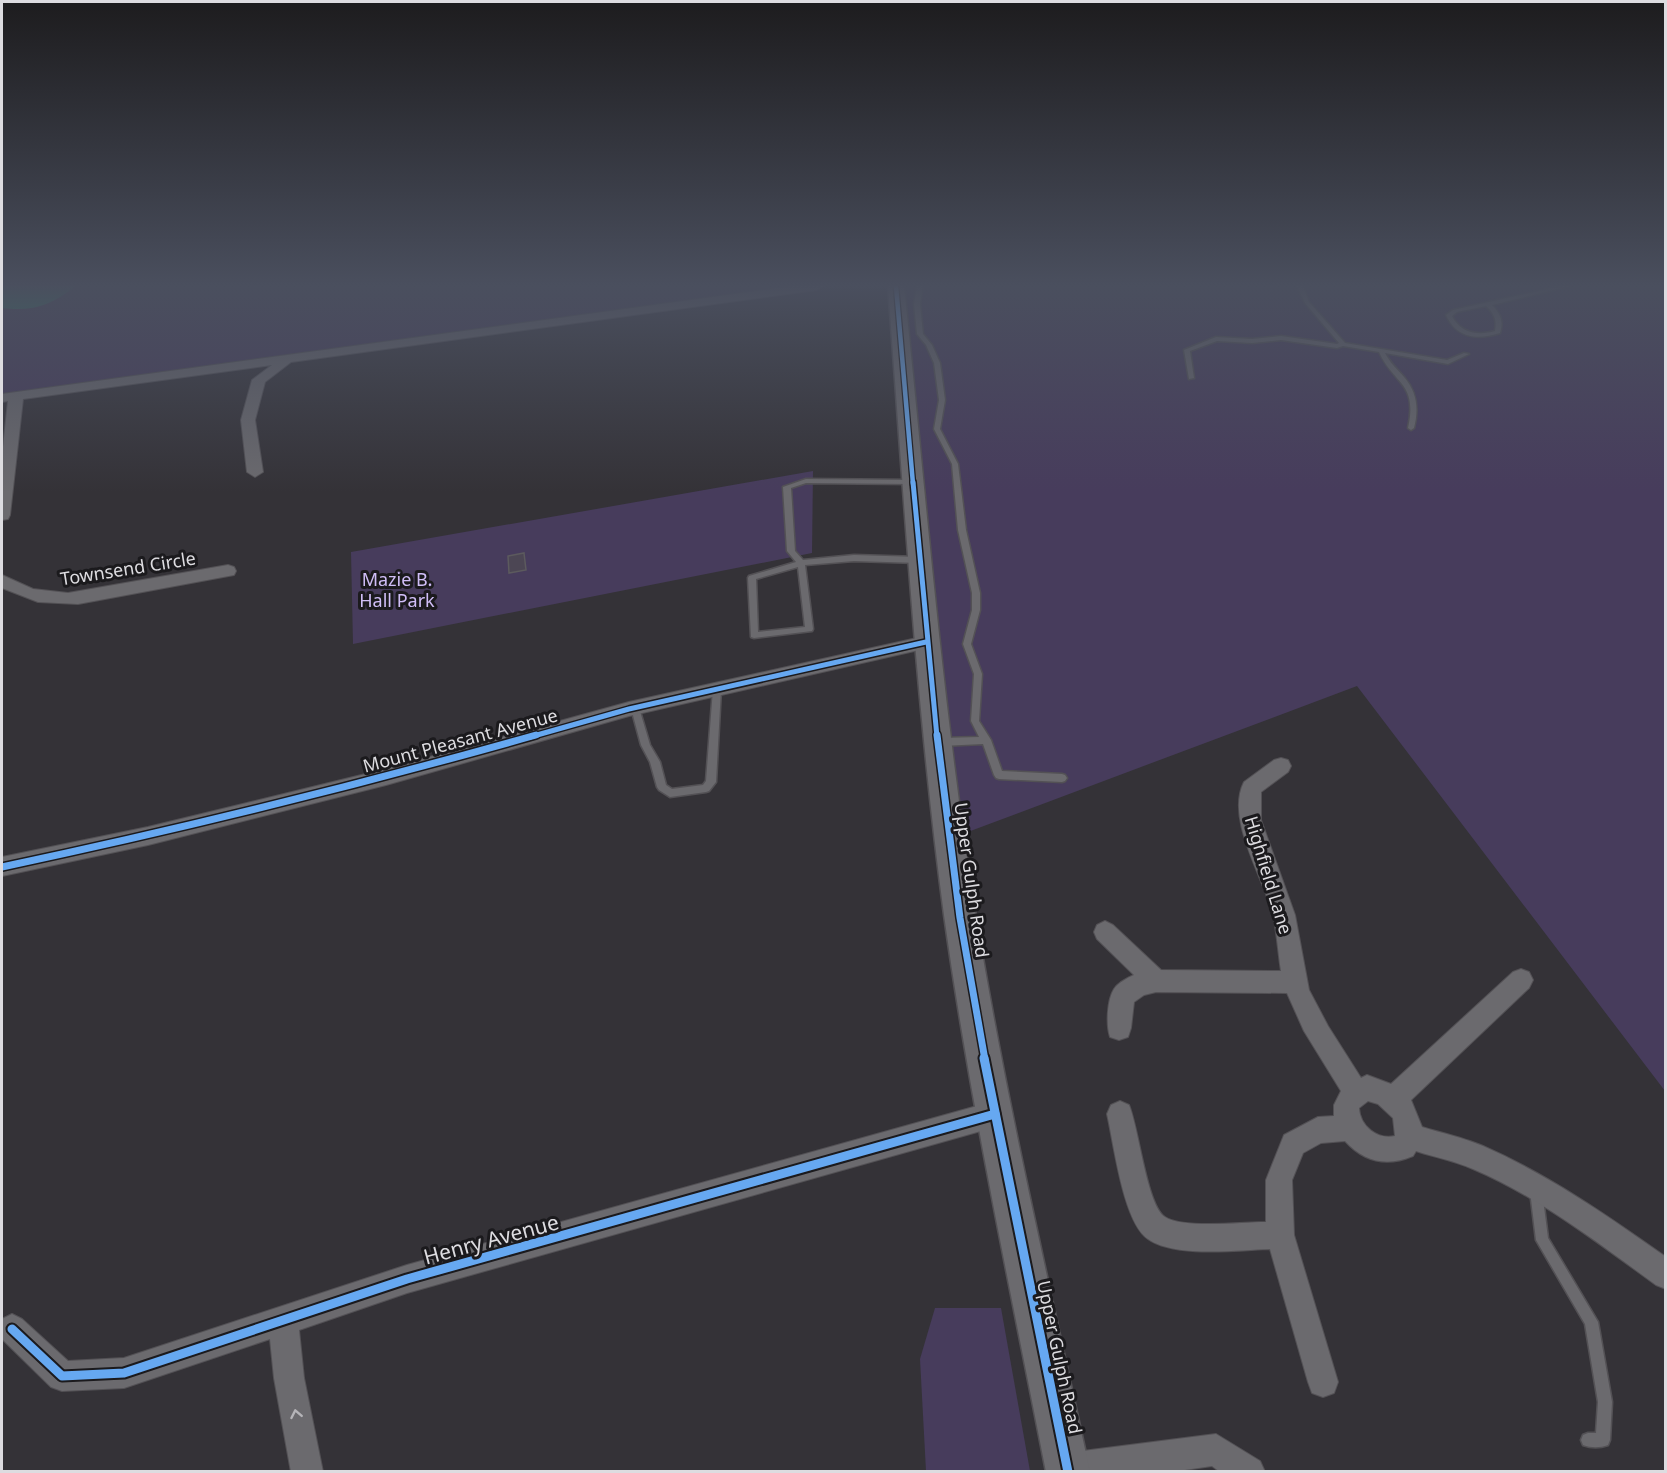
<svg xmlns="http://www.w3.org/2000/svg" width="1667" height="1473" font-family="'Noto Sans',sans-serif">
<rect width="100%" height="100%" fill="#343237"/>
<g fill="#473c5c">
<polygon points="2,286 817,286 2,398"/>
<polygon points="896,286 1665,286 1665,1091 1357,686 949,839"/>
<polygon points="813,471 812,553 353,644 351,552"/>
<polygon points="935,1308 1001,1308 1030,1471 926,1471 920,1359"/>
</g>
<path fill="#29876b" d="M2 286H76C51 305 33 312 2 308Z"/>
<polygon fill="#4c4654" stroke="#5c5a5e" stroke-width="1.5" points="524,553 526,570 509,573 508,556"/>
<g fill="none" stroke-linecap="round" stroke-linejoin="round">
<g stroke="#535155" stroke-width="3">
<g id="lane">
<polygon points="917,286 923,286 920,304 923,334 932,345 940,363 945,400 940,429 958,464 966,530 980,593 980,610 971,644 982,674 979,721 991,740 1002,771 1062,774 1065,775 1067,778 1065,781 1062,782 999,779 996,778 994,775 983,744 941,746 938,745 936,742 938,739 941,738 979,737 971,721 974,674 963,644 972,610 972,593 958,530 952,464 934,429 939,400 934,363 926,345 917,334 914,304"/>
<path d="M1297 286H1303L1309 302 1345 343 1447 360 1464 353 1469 354 1448 364 1385 353C1390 363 1397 369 1404 377 1417 392 1419 409 1414 428L1411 430 1408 428C1418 382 1394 385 1379 352L1343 346 1337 348 1281 340 1252 343 1217 341 1190 351 1194 378 1189 379 1184 350 1216 337 1252 339 1281 336 1337 344 1339 343 1305 303Z"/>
<path d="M1561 286H1570L1492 305C1500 313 1504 321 1500 333 1478 340 1457 339 1446 315L1453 310ZM1486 306C1494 313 1497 320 1495 331 1478 336 1460 333 1452 316L1457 312Z"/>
<path d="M806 479 913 480 917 482 913 484 806 483 791 488 795 551 803 560 854 555 919 557 923 560 919 563 854 561 805 565 813 629 812 631 754 638 751 637 748 578 749 576 796 562 787 551 783 487ZM798 567 805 627 758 632 756 579Z"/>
<polygon points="717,686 721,689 716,782 709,791 706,792 670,797 659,790 657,787 650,762 641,745 631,708 635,705 639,708 650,745 660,762 666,785 672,789 703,785 706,781 713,689"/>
<path d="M1536 1185 1540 1187 1542 1191 1548 1238 1598 1322 1612 1402 1610 1440 1608 1445C1600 1448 1591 1448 1583 1445L1581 1440 1583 1435 1588 1433H1596L1598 1402 1585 1324 1536 1240 1530 1191 1532 1187Z"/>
</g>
</g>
<g stroke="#535155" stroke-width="2">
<g id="street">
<polygon points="793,286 823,286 817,290 291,362 265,382 255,420 263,472 255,477 247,472 241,420 252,380 272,365 23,399 10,515 8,519 2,520 2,456 8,401 2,402 2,394"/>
<polygon points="228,565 234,567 236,571 234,575 78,604 38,602 2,588 2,575 33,589 68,593"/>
<polygon points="926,636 932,637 935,642 932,647 629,716 386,785 148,845 2,876 2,857 148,827 386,769 629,702"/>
<path d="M1281 758 1288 760 1291 766 1288 772 1261 792V820L1295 915 1309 990 1328 1026 1361 1078 1367 1075 1391 1084 1513 972 1521 969 1529 972 1533 980 1529 988 1411 1100 1422 1127C1442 1133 1464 1138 1483 1146 1549 1175 1608 1216 1666 1257V1289L1656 1285C1598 1243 1539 1197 1473 1169 1455 1161 1434 1157 1416 1151L1413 1156C1387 1167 1364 1162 1345 1141L1321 1143 1303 1153 1292 1180 1294 1235 1338 1382 1334 1393 1323 1397 1312 1393 1308 1382 1270 1249C1239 1250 1174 1258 1148 1239 1123 1222 1114 1144 1107 1114L1111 1105 1120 1101 1129 1105C1139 1129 1147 1206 1165 1217 1184 1229 1243 1222 1266 1222V1180L1284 1135 1318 1117 1334 1116V1105L1341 1091 1304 1031 1287 993 1156 992 1144 995 1134 1002 1131 1028 1128 1037 1119 1040 1110 1037C1106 1025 1107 1000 1114 989 1118 983 1127 978 1134 975L1097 939 1094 932 1097 925 1105 921 1113 925 1161 970 1281 971C1278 952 1277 933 1273 915 1264 878 1225 819 1244 782L1274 760ZM1368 1101 1378 1104 1393 1118 1395 1136C1377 1140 1360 1126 1359 1108Z"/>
<polygon points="995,1101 1004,1105 1008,1114 1004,1123 995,1127 407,1293 299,1330 304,1378 323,1472 291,1472 274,1378 270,1339 124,1388 62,1391 51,1387 2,1339 2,1319 12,1314 22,1319 68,1361 124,1358 407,1265"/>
<polygon points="1216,1434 1260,1461 1265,1472 1220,1472 1212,1466 1171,1472 1052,1472 1051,1469 1056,1458 1067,1453"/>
</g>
</g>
<g stroke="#535155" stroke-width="3">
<path id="secondary" d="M888 286H904C926 496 942 707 976 916 1006 1102 1050 1287 1090 1472H1046C1010 1287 970 1102 944 915 916 706 904 496 888 286Z"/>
</g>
<use href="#lane" fill="#6b6a6e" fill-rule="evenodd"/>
<use href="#street" fill="#6b6a6e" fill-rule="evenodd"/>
<use href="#secondary" fill="#6b6a6e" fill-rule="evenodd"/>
<g stroke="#1b1a1d" stroke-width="7">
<polyline id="cycleway-far3" points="896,286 913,484"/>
</g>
<g stroke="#1b1a1d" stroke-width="8">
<g id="cycleway-far2">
<polyline points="913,482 937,737"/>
<polyline points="530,737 629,709 926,642"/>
</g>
</g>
<g stroke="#1b1a1d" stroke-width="10">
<g id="cycleway-far1">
<polyline points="937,735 960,918 985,1060"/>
<path d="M2 867C182 829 359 785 536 735"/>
</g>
</g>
<g stroke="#1b1a1d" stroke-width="13">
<g id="cycleway">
<polyline points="984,1058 1068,1472"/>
<polyline points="12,1329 62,1376 124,1373 407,1279 995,1114"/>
</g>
</g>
<use href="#cycleway-far3" stroke="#66a8f1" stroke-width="4.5"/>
<use href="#cycleway-far2" stroke="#66a8f1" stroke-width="5"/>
<use href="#cycleway-far1" stroke="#66a8f1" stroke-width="7"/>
<use href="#cycleway" stroke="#66a8f1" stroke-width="9"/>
</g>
<defs><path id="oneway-chevron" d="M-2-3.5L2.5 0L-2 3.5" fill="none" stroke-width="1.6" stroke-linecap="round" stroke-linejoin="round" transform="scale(1.5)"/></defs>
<use stroke="#b5b4b8" href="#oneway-chevron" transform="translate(296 1414) rotate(-101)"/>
<linearGradient id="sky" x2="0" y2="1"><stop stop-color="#1d1c1e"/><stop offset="0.58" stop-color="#4a4f5e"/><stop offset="1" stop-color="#4a4f5e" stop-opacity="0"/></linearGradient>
<rect width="1667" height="492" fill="url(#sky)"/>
<g text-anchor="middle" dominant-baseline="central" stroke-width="6" stroke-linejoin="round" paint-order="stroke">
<g font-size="18" fill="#dddce0" stroke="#1b1a1d">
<text transform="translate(128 568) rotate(-9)">Townsend Circle</text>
<text transform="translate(460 740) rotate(-15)">Mount Pleasant Avenue</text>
<text transform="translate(1269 875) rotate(73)">Highfield Lane</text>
<text transform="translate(972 880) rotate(82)">Upper Gulph Road</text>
<text transform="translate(1060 1357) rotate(78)">Upper Gulph Road</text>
</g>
<g font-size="18" fill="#d0bef7" stroke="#1b1a1d">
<text x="397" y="579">Mazie B.<tspan x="397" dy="21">Hall Park</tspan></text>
</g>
<g font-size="21" fill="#dddce0" stroke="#1b1a1d">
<text transform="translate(491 1239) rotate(-15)">Henry Avenue</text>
</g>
</g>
<rect width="1667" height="1473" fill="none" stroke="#dddce0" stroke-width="6"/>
</svg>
